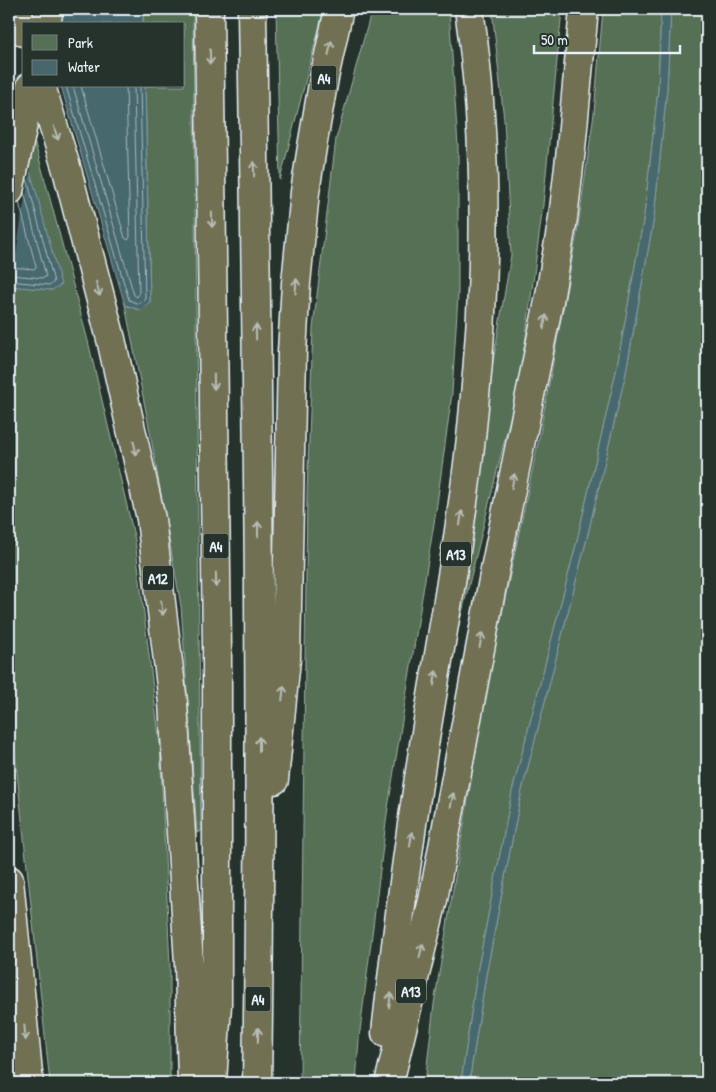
<svg xmlns="http://www.w3.org/2000/svg" width="716" height="1092" font-family="'Patrick Hand',sans-serif">
<rect width="100%" height="100%" fill="#26332d"/>
<filter id="ink" filterUnits="userSpaceOnUse"><feTurbulence type="fractalNoise" baseFrequency=".02" numOctaves="2"/><feDisplacementMap in="SourceGraphic" scale="10" xChannelSelector="R" yChannelSelector="G"/><feConvolveMatrix kernelMatrix="1 2 1 2 8 2 1 2 1" color-interpolation-filters="sRGB"/></filter>
<g filter="url(#ink)">
<g fill="#567056" stroke="#9fb0a7">
<polygon points="143,9 193,9 201,831 197,833 181,606 149,427 125,305 140,310 150,302 145,86 184,86 184,24 143,24"/>
<polygon points="276,9 324,9 280,180"/>
<polygon points="372,9 449,9 458,146 458,295 452,393 436,511 387,814 359,1039 356,1083 300,1083 307,494 313,328 336,139"/>
<polygon points="492,9 562,9 543,205 521,374 453,649 488,391 511,255 504,120"/>
<polygon points="603,9 661,9 658,91 644,216 616,372 576,545 512,792 477,973 461,1083 425,1083 434,1004 488,679 538,443 577,233 594,113"/>
<polygon points="671,9 707,9 707,1083 469,1083 486,975 521,794 585,546 626,372 654,217 667,88"/>
<polygon points="9,62 38,154 88,341 135,540 160,745 170,966 170,1083 50,1083 9,698 9,317 15,286 52,290 9,104"/>
</g>
<g fill="#47676d" stroke="#879ea5">
<polygon points="37,9 143,9 143,24 42,24"/>
<polygon points="661,9 671,9 667,88 654,217 626,372 585,546 521,794 486,975 469,1083 461,1083 477,973 512,792 576,545 616,372 644,216 658,91"/>
<polygon points="61,86 145,86 150,302 140,310 125,305"/>
<polygon points="9,104 35,188 61,285 52,290 9,286"/>
</g>
<polygon fill="#26332d" points="9,102 11,103 31,168 22,214 11,289 9,288"/>
<g fill="none" stroke-linecap="round" stroke-linejoin="round">
<g stroke="#a8bac0" stroke-width="1">
<polyline points="66,86 129,300 139,304 145,298 140,86"/>
<polyline points="73,86 134,295 137,297 139,294 134,86"/>
<polyline points="81,86 125,238 128,240 130,237 126,86"/>
<polyline points="9,267 34,269 36,267 19,202"/>
<polyline points="9,275 44,278 46,276 24,192"/>
<polyline points="9,281 50,285 54,282 27,179"/>
</g>
<g stroke="#e8f1f8" stroke-width="31">
<g id="highway">
<polyline points="16,9 24,32"/>
<polyline points="209,9 217,649 217,1005 212,1083"/>
<path d="M252 9C257 367 263 725 257 1083"/>
<polyline points="46,24 49,9"/>
<polyline points="41,86 67,170 111,339 151,519 173,703 189,964 192,1083"/>
<polyline points="9,191 31,86"/>
<polyline points="274,780 286,659 292,352 296,283 305,192 312,147 324,78 339,9"/>
<polyline points="9,880 29,1083"/>
<path d="M386 1033C396 937 409 840 424 745 442 632 464 520 474 407 487 275 488 140 469 9"/>
<polyline points="389,1083 433,900 496,564 549,301 563,218 571,149 584,9"/>
</g>
</g>
<use href="#highway" stroke="#716f52" stroke-width="28"/>
</g>
<defs><path id="oneway-shaft" d="M-6 0H5M1.5-3L5.5 0L1.5 3" fill="none" stroke-width="1.6" stroke-linecap="round" stroke-linejoin="round" transform="scale(1.25)"/></defs>
<g stroke="#b8bdb6">
<use href="#oneway-shaft" transform="translate(330 48) rotate(-77)"/>
<use href="#oneway-shaft" transform="translate(210 57) rotate(89)"/>
<use href="#oneway-shaft" transform="translate(56 133) rotate(72)"/>
<use href="#oneway-shaft" transform="translate(254 169) rotate(-91)"/>
<use href="#oneway-shaft" transform="translate(212 220) rotate(89)"/>
<use href="#oneway-shaft" transform="translate(296 286) rotate(-86)"/>
<use href="#oneway-shaft" transform="translate(98 289) rotate(75)"/>
<use href="#oneway-shaft" transform="translate(545 322) rotate(-79)"/>
<use href="#oneway-shaft" transform="translate(256 332) rotate(-91)"/>
<use href="#oneway-shaft" transform="translate(214 382) rotate(89)"/>
<use href="#oneway-shaft" transform="translate(135 448) rotate(78)"/>
<use href="#oneway-shaft" transform="translate(513 481) rotate(-78)"/>
<use href="#oneway-shaft" transform="translate(461 518) rotate(-82)"/>
<use href="#oneway-shaft" transform="translate(258 529) rotate(-90)"/>
<use href="#oneway-shaft" transform="translate(216 580) rotate(89)"/>
<use href="#oneway-shaft" transform="translate(162 608) rotate(83)"/>
<use href="#oneway-shaft" transform="translate(481 640) rotate(-79)"/>
<use href="#oneway-shaft" transform="translate(435 678) rotate(-81)"/>
<use href="#oneway-shaft" transform="translate(283 693) rotate(-84)"/>
<use href="#oneway-shaft" transform="translate(259 744) rotate(-90)"/>
<use href="#oneway-shaft" transform="translate(452 800) rotate(-79)"/>
<use href="#oneway-shaft" transform="translate(411 839) rotate(-82)"/>
<use href="#oneway-shaft" transform="translate(421 951) rotate(-77)"/>
<use href="#oneway-shaft" transform="translate(390 1000) rotate(-83)"/>
<use href="#oneway-shaft" transform="translate(25 1033) rotate(85)"/>
<use href="#oneway-shaft" transform="translate(258 1035) rotate(-89)"/>
</g>
</g>
<g text-anchor="middle" dominant-baseline="central" stroke-width="4" stroke-linejoin="round" paint-order="stroke">
<g fill="#26332d" stroke="#aeb8bb" stroke-width="1">
<rect x="311.5" y="65.5" width="25" height="25" rx="4"/>
<rect x="203.5" y="533.5" width="25" height="25" rx="4"/>
<rect x="441" y="541.5" width="30" height="25" rx="4"/>
<rect x="143" y="565.5" width="30" height="25" rx="4"/>
<rect x="396" y="978.5" width="30" height="25" rx="4"/>
<rect x="245.5" y="986.5" width="25" height="25" rx="4"/>
</g>
<g font-size="15" font-weight="bold" fill="#e8f1f8">
<text x="324" y="78">A4</text>
<text x="216" y="546">A4</text>
<text x="456" y="554">A13</text>
<text x="158" y="578">A12</text>
<text x="411" y="991">A13</text>
<text x="258" y="999">A4</text>
</g>
</g>
<rect width="716" height="1092" fill="none" stroke="#26332d" stroke-width="30"/>
<rect x="15" y="15" width="686" height="1062" fill="none" stroke="#e8f1f8" stroke-width="2" filter="url(#ink)"/>
<rect x="22" y="22" width="162" height="65" fill="#26332d" stroke="#747f7e"/>
<rect x="32" y="35" width="25" height="15" fill="#567056" stroke="#747f7e"/>
<text x="68" y="48" font-size="15" fill="#e8f1f8">Park</text>
<rect x="32" y="60" width="25" height="15" fill="#47676d" stroke="#747f7e"/>
<text x="68" y="72" font-size="15" fill="#e8f1f8">Water</text>
<path d="M534 45v8h146v-8" fill="none" stroke="#e8f1f8" stroke-width="2.5"/>
<text x="541" y="45" font-size="15" fill="#e8f1f8" stroke="#26332d" stroke-width="4" paint-order="stroke">50 m</text>
</svg>
